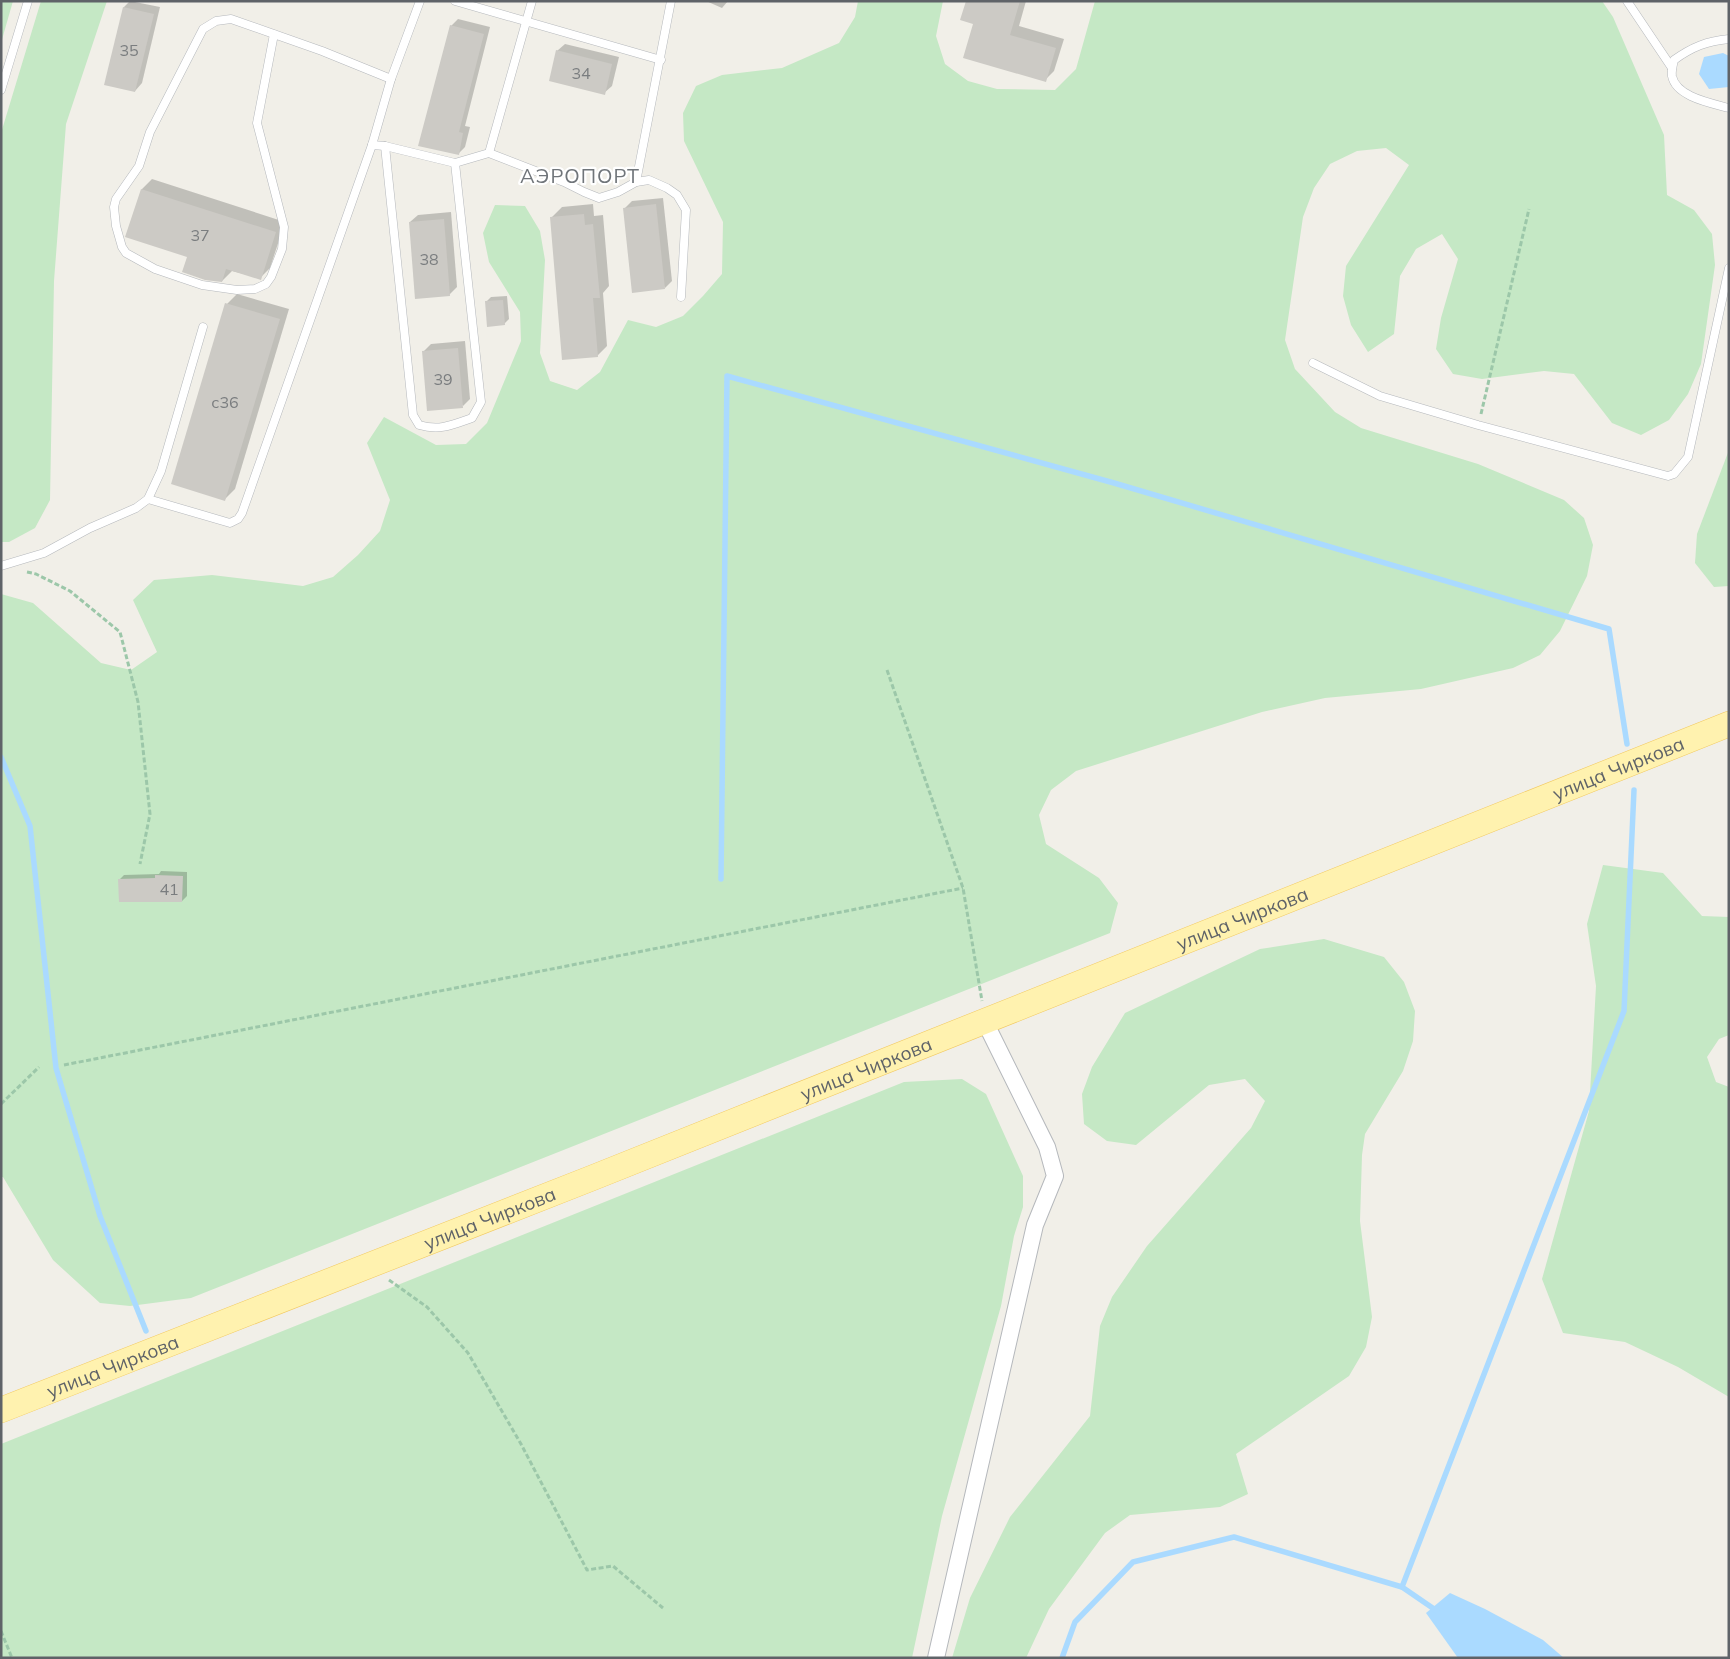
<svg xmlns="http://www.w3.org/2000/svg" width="1730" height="1659" font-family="Mulish,sans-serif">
<rect width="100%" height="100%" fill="#f1efe8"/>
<g fill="#c5e8c5">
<polygon points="1,1 13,1 1,43"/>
<polygon points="41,1 107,1 66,124 54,281 50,500 35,528 9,542 1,542 1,133"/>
<polygon points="858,1 943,1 936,36 945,64 968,81 997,89 1055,90 1076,69 1095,1 1602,1 1613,17 1664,135 1667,195 1694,210 1712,234 1715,265 1701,364 1688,394 1669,420 1641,435 1612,423 1574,374 1544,371 1482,379 1453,374 1436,349 1441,318 1458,259 1442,234 1416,249 1400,276 1394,334 1368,352 1351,325 1343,296 1346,266 1409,165 1386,148 1357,151 1330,164 1314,188 1303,217 1285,340 1295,369 1335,412 1361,428 1478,464 1564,500 1584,518 1593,545 1587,576 1560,631 1540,655 1513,668 1421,689 1325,698 1262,712 1076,771 1051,790 1039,815 1046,844 1099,878 1118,903 1110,933 191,1298 130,1306 100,1303 53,1260 3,1177 1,1177 1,594 33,603 101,663 131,670 157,652 133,600 154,580 212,575 303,586 333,577 358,555 380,531 390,500 367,443 384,417 436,445 466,444 487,423 521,341 520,312 489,262 483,233 495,205 525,206 540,231 545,260 540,353 550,381 577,390 600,372 628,320 656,327 683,316 703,296 722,274 723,222 684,141 683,113 696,86 722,75 782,68 839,43 855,17"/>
<polygon points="1729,450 1729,586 1714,587 1695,563 1697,534"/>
<polygon points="1603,865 1663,873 1702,916 1729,917 1729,1035 1719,1039 1707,1057 1716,1082 1729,1087 1729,1397 1678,1367 1625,1342 1563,1333 1542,1279 1589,1111 1596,986 1587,924"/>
<polygon points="1324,939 1384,957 1404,982 1415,1011 1413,1041 1403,1071 1365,1134 1362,1155 1360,1221 1372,1317 1366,1347 1349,1376 1236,1454 1248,1494 1220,1507 1130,1515 1105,1533 1049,1609 1026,1658 952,1658 970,1598 1010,1517 1090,1416 1100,1326 1112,1297 1147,1246 1251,1128 1265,1101 1245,1079 1209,1085 1136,1145 1107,1141 1084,1124 1082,1094 1092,1067 1125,1013 1260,949"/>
<polygon points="962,1079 986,1094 1023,1176 1023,1207 1014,1236 1001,1306 942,1516 912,1658 1,1658 1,1444 904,1082"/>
</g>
<g fill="#aadaff">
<polygon points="1723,53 1729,56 1729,87 1709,89 1699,74 1704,57"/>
<polygon points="1450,1593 1485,1609 1543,1640 1564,1658 1458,1658 1426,1613"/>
</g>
<g fill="#0003">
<polygon points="130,1 160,7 142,83 135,91 124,7"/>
<polygon points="706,1 728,1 722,8"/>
<polygon points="967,1 1026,1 1019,26 1064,39 1054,71 1045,80 975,23"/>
<polygon points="458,19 490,27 465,126 470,127 465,147 458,154 451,26"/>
<polygon points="565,44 619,57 612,86 604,93 557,51"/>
<polygon points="152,179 285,222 270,268 260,278 232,271 222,281 189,256 127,236 142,189"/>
<polygon points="663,198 672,281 665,288 624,209 632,201"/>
<polygon points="593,204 594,216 603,215 609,286 603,293 607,346 597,356 552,217 562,207"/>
<polygon points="451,212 457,287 449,295 410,222 418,215"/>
<polygon points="237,294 289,309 235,489 225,499 227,304"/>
<polygon points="507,296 509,319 504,324 486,302 491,297"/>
<polygon points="465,341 470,399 463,406 424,351 431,344"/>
<polygon points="161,871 187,872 187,896 182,901 119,880 124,875 159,874"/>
</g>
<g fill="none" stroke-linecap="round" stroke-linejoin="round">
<g stroke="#aadaff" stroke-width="5.5">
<polyline points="1,757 30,826 56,1068 100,1216 146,1331"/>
<polyline points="721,879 727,376 1114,483 1609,629 1627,744"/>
<polyline points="1437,1611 1402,1587 1624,1011 1634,790"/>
<polyline points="1062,1658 1075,1622 1133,1562 1234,1537 1402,1587"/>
</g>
</g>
<g fill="#cccac5">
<polygon points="966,1 1020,1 1010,35 1056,48 1046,82 963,58 973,24 960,20"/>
<polygon points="123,7 154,14 135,92 104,85"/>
<polygon points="450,25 484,34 459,132 463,133 459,155 418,146"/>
<polygon points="556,50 612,64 605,95 549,81"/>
<polygon points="141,189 276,232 261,280 226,269 222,282 205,280 182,272 187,257 125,237"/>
<polygon points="656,204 665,289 632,293 623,208"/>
<polygon points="584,214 585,225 593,224 600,298 593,298 598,357 562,360 550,217"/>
<polygon points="444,219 450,296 415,299 409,222"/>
<polygon points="503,300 505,325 487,327 485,301"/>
<polygon points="225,303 280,319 225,501 171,484"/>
<polygon points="458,348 463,408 427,411 422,351"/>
<polygon points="155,875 183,876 182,902 119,902 118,879 155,878"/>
</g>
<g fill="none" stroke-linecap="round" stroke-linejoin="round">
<g stroke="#b5b8bc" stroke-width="9">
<g id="service">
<polyline points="455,1 661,60"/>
<polyline points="1627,1 1672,68"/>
<polyline points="274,34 257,123 284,227 282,249 271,277 266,284 255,289 237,290 202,285 155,269 126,253 122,247 116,226 114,207 116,199 139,166 150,132 203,29 216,21 231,19 322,51 391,79"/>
<path d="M1729 39C1707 41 1692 47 1674 60 1673 65 1671 70 1672 76 1676 97 1711 103 1729 108"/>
<polyline points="1,90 28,1"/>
<polyline points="372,145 385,146 455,163 489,153 564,182 584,192 599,198 618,192 636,182 649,180 667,188 677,195 686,210 681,297"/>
<path d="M385 146 413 415 419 425C440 431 452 425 472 418L481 402 455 163"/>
<polyline points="489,153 532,1"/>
<polyline points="636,182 671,1"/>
<polyline points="1313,363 1380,396 1478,425 1668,476 1674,474 1688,457 1729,268"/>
<polyline points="148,499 230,523 238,519 242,513 372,145 391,79 420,1"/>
<polyline points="1,566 44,553 90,528 136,508 148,499 161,471 203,327"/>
</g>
</g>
<g stroke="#b5b8bc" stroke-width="18">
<polyline id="minor" points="936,1658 1035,1225 1055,1176 1047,1147 985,1022"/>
</g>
<g stroke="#f2c960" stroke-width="26">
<g id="primary">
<path id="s1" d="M1 1410 592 1178 1729 724"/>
</g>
</g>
<g stroke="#9cc7a9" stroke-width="3" stroke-dasharray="5 2.5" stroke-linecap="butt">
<polyline points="1481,414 1529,209"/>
<polyline points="27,572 36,574 70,591 120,632 138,702 150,814 140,864"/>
<polyline points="887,670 963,888 982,1001"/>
<polyline points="64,1065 963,888"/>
<polyline points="1,1104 39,1067"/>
<polyline points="389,1280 427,1307 468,1353 521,1444 587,1570 613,1566 663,1608"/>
<polyline points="1,1631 12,1658"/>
</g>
<use href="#service" stroke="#fff" stroke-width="8"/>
<use href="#minor" stroke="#fff" stroke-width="16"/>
<use href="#primary" stroke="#fff2af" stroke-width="25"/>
</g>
<g text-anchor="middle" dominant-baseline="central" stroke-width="4.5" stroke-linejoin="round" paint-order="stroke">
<g font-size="16" fill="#7a7d7f">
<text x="129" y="50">35</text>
<text x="581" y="73">34</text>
<text x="200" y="235">37</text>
<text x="429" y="259">38</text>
<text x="443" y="379">39</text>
<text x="225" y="402">с36</text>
<text x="169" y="889">41</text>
</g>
<g font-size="19" fill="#5f6368" stroke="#fff">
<text stroke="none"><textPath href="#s1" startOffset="1740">улица Чиркова</textPath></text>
<text stroke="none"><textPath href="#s1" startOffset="1335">улица Чиркова</textPath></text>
<text stroke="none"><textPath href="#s1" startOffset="930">улица Чиркова</textPath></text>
<text stroke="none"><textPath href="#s1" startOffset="525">улица Чиркова</textPath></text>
<text stroke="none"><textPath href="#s1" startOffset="120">улица Чиркова</textPath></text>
</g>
<g font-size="20" letter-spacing="1" fill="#70757a" stroke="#fff">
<text x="580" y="175">АЭРОПОРТ</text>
</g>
</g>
<rect width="1730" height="1659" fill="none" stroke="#5f6368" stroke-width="5"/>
</svg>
